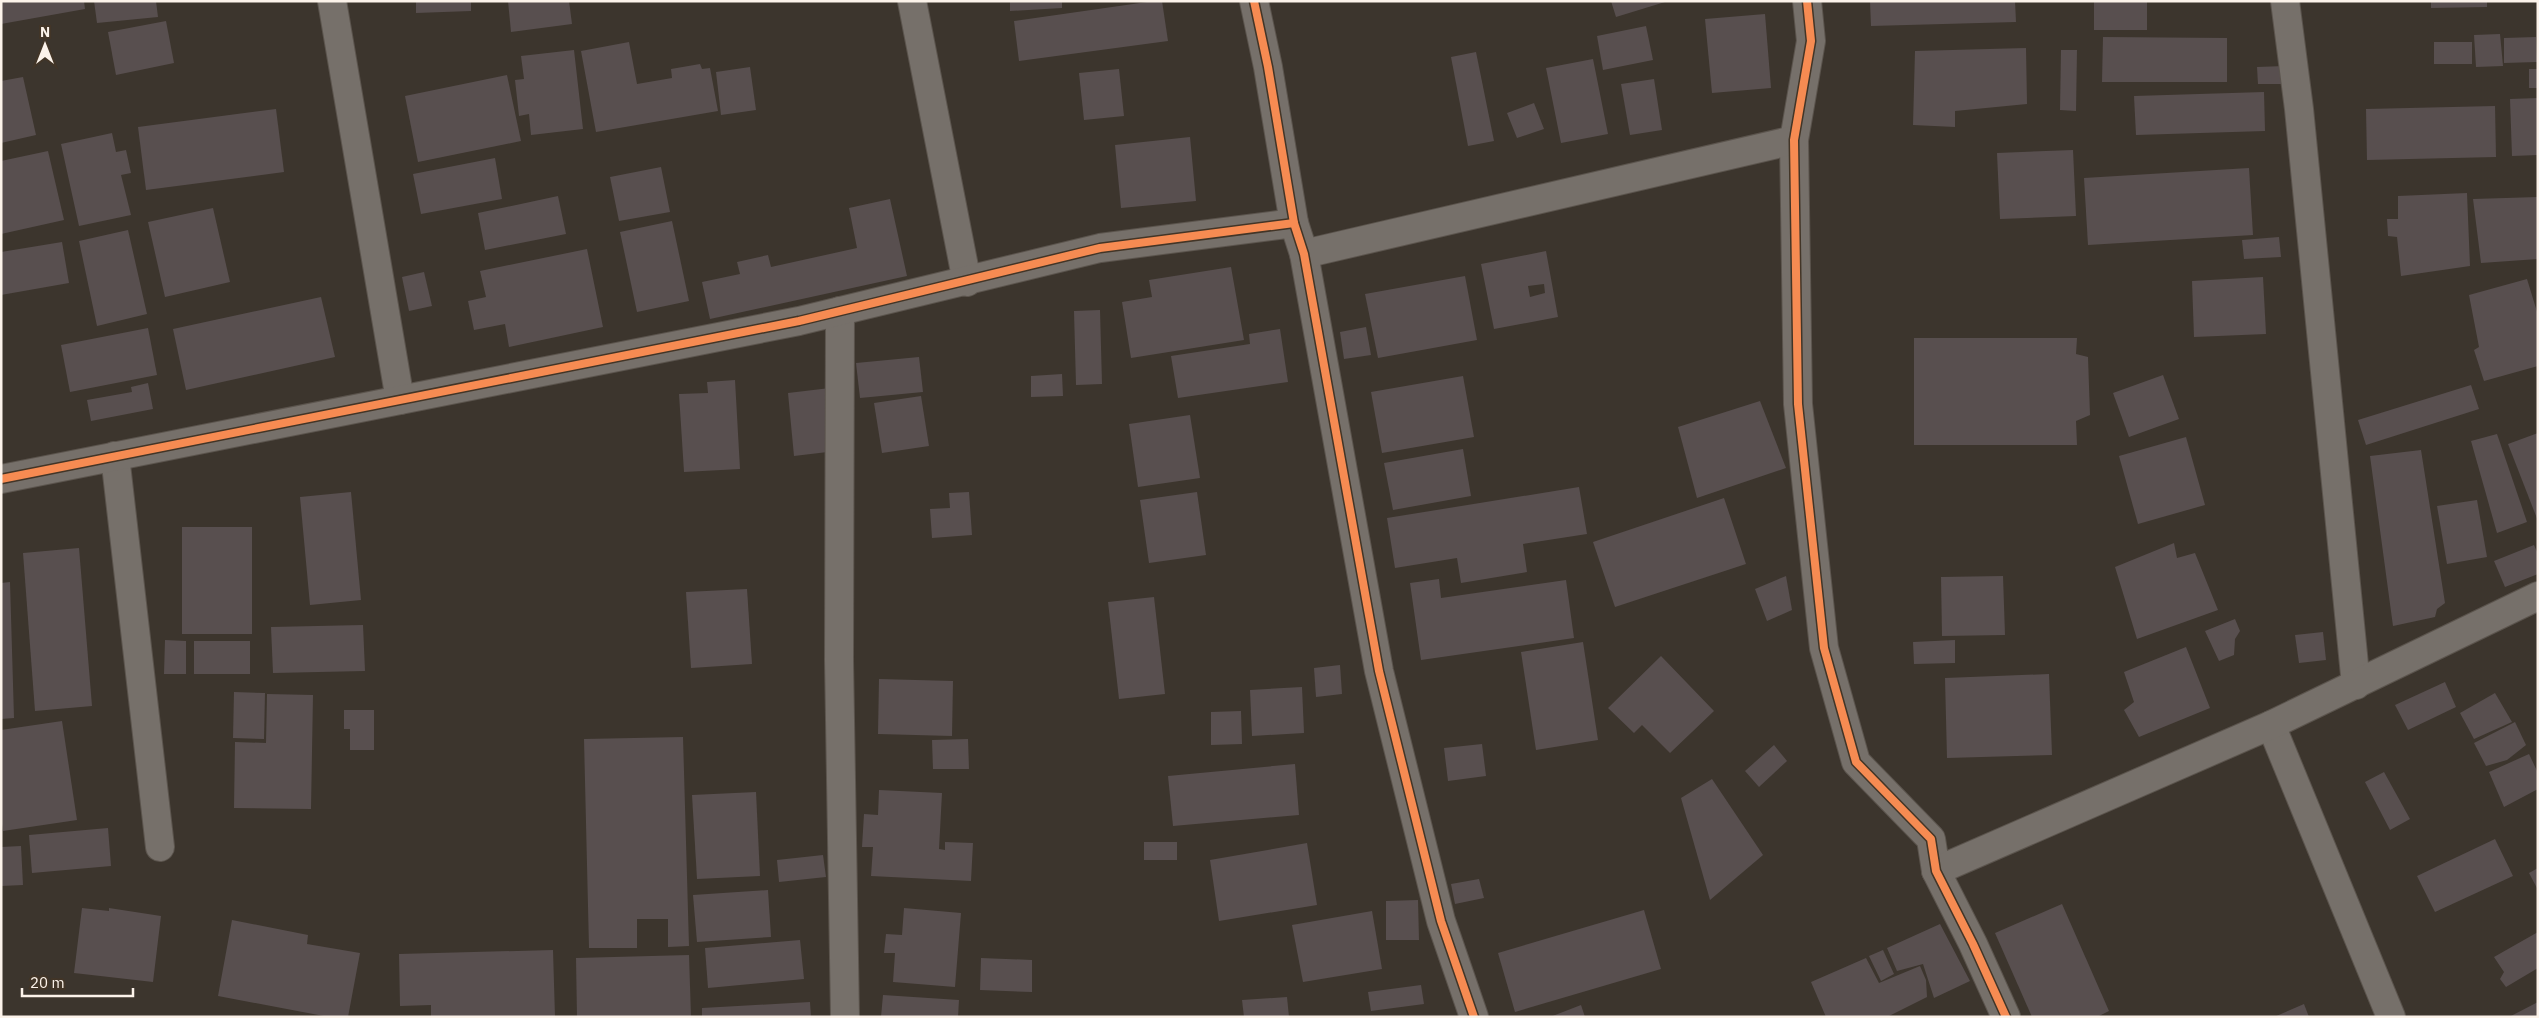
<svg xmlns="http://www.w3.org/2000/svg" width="2539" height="1018" font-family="'IBM Plex Sans',sans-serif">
<rect width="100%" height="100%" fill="#3c352d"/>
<g fill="#584f4f" fill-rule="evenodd">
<polygon points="1,1 84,1 85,9 1,24"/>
<polygon points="94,1 156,1 158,17 97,23"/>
<polygon points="416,1 471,1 471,11 416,13"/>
<polygon points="508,1 569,1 572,24 511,32"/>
<polygon points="1010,1 1062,1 1062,8 1010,11"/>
<polygon points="1154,1 1162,1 1168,41 1019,61 1014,21"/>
<polygon points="1611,1 1665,1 1665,2 1616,17"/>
<polygon points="1870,1 2015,1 2016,22 1871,26"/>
<rect x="2094" y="1" width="53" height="29"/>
<polygon points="2431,1 2487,1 2487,7 2431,8"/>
<polygon points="1765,14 1771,88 1712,93 1705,19"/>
<polygon points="166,21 174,63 116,75 108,32"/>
<polygon points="1646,26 1653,60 1603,70 1597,36"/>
<polygon points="2500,34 2503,66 2476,67 2474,35"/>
<polygon points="2103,37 2227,38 2227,82 2102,82"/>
<polygon points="2536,37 2537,62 2504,63 2504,38"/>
<polygon points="629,42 637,84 672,78 671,69 700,64 702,69 710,68 718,111 596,132 581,51"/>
<rect x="2434" y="42" width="38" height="22"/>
<polygon points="2026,48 2027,104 1955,111 1955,127 1913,125 1915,51"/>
<polygon points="574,50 583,129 531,135 529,114 519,116 515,80 524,79 521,56"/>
<polygon points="2061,50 2077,50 2076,111 2060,110"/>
<polygon points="1476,52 1494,141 1468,146 1451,57"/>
<polygon points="1593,59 1608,134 1561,143 1546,68"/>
<polygon points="2284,66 2284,84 2258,84 2257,67"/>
<polygon points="750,67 756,110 721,115 716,72"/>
<polygon points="1119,69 1124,116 1084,120 1079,73"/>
<rect x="2529" y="69" width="9" height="19"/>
<polygon points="507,75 521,141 418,162 405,96"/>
<polygon points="23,77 36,135 1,143 1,81"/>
<polygon points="1654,79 1662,130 1630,135 1621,84"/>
<polygon points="2264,92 2265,131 2136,135 2134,96"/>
<polygon points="2538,98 2538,155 2512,156 2510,99"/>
<polygon points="1534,103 1544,129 1517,138 1507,113"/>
<polygon points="2495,106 2496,157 2367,160 2366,109"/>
<polygon points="276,109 284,172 146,190 138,127"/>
<polygon points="112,133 116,152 126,150 131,173 121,175 131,215 79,226 61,144"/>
<polygon points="1190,137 1196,201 1121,208 1115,145"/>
<polygon points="2073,150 2076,216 2000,219 1997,153"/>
<polygon points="48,151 64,220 1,234 1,161"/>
<polygon points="495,158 502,199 421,214 413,174"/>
<polygon points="661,167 670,212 619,221 610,177"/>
<polygon points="2249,168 2253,235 2088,245 2084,178"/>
<polygon points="2467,193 2470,266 2401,276 2397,237 2388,236 2387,219 2398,219 2398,196"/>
<polygon points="558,196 566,234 485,250 478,213"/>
<polygon points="2538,197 2538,259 2481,263 2473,199"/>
<polygon points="890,199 907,276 710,319 702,282 740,274 737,262 768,255 771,267 857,248 849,208"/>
<polygon points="213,208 230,282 165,297 148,222"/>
<polygon points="672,221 689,301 637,312 620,232"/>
<polygon points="128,230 147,314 97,326 79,241"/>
<polygon points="2279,237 2281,257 2244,259 2242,240"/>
<polygon points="62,242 69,283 1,295 1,252"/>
<polygon points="587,249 603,327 509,347 505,324 474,330 468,301 486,297 480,271"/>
<path d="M1546 251 1558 317 1494 329 1481 264ZM1544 284 1545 293 1530 297 1528 286Z"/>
<polygon points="1231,267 1244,340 1131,358 1122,302 1152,297 1149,280"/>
<polygon points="424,272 432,306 409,311 402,277"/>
<polygon points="1465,276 1477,340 1378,358 1365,294"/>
<polygon points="2263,277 2266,334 2194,337 2192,281"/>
<polygon points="2527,279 2538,315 2538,366 2484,381 2474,350 2479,347 2469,295"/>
<polygon points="321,297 335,357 186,390 173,329"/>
<polygon points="1100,310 1102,384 1076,385 1074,311"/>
<polygon points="1366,327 1371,355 1344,359 1340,332"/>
<polygon points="148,328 157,375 70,392 61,345"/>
<polygon points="1280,329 1288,382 1178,398 1171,356 1250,344 1249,334"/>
<polygon points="1914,338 2077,338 2076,354 2088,357 2090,415 2076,421 2077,445 1914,445"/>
<polygon points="919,357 923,392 860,398 856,363"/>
<polygon points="1062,374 1063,396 1031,397 1031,376"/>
<polygon points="2163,375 2179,419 2129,437 2113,393"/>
<polygon points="1463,376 1474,437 1382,453 1371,392"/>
<polygon points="735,380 740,469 684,472 679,394 708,393 707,382"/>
<polygon points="148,383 153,409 91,421 87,400 132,392 131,387"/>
<polygon points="2471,385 2479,409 2366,445 2358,420"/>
<polygon points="830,388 836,451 794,456 788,393"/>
<polygon points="921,396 929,446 882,453 874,403"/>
<polygon points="1760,401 1786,468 1697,498 1678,427"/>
<polygon points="1190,415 1200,478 1138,487 1129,424"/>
<polygon points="2538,433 2538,521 2508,444"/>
<polygon points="2497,434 2527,522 2497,533 2471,441"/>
<polygon points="2186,437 2205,505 2138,524 2119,456"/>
<polygon points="1463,449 1471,496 1393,510 1384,463"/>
<polygon points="2421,450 2445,603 2437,609 2435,617 2393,626 2370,456"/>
<polygon points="1579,487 1587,534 1523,544 1527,572 1461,583 1457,558 1395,568 1387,518"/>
<polygon points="351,492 361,600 310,605 300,497"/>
<polygon points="969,492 972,535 932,538 930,509 950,508 949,493"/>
<polygon points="1197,492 1206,555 1149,563 1140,500"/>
<polygon points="1724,498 1746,564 1615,607 1593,542"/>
<polygon points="2477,500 2487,557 2447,564 2437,506"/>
<rect x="182" y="527" width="70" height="107"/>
<polygon points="2174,543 2177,558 2195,553 2218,610 2137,639 2115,567"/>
<polygon points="2534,545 2538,554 2538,574 2505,587 2494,561"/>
<polygon points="79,548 92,706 35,711 23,553"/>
<polygon points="1786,576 1792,610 1767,621 1755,589"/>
<polygon points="2003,576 2005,635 1942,636 1941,577"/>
<polygon points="1439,579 1441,598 1566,580 1574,638 1421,660 1410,583"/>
<polygon points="10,582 14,718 1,719 1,583"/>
<polygon points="747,589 752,664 691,668 686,592"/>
<polygon points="1154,597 1165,694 1119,699 1108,602"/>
<polygon points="2235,619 2240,631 2235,639 2234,655 2219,661 2205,631"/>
<polygon points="363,625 365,671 273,673 271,627"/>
<polygon points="2323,632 2326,660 2299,663 2295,635"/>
<polygon points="165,640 186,641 186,674 164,674"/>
<polygon points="1955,640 1955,663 1914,664 1913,642"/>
<rect x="194" y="641" width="56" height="33"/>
<polygon points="1583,642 1598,740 1536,750 1521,652"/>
<polygon points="2186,647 2210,708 2139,737 2124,710 2134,702 2124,672"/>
<polygon points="1661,656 1714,711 1670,753 1642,725 1634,733 1608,708"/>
<polygon points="1340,665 1342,694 1316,697 1314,668"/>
<polygon points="2049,674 2052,755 1947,758 1945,678"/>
<polygon points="879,679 953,681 952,736 878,734"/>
<polygon points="2445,682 2456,707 2408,730 2395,705"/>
<polygon points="1302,687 1304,733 1252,736 1250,690"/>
<polygon points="234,692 265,693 264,739 233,738"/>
<polygon points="2495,693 2512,722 2474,739 2460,713"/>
<polygon points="267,694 313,695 311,809 234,808 235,742 266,743"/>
<polygon points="344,710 374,710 374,750 350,750 350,729 344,729"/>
<polygon points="1241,711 1242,744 1211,745 1211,712"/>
<polygon points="62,721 77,820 3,831 1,817 1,730"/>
<polygon points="2515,722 2526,745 2507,760 2486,766 2474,743"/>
<polygon points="683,737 689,946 668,947 668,919 637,919 637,948 589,948 584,739"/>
<polygon points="968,739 969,769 933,769 932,740"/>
<polygon points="1482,744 1486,776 1448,781 1444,748"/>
<polygon points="1774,745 1787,761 1759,787 1745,771"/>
<polygon points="2529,754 2538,773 2538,789 2504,807 2489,772"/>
<polygon points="1295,764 1299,815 1173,826 1168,776"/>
<polygon points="2384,772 2410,819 2390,830 2365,782"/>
<polygon points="1712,779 1763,855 1710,900 1681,798"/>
<polygon points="879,790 942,793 939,849 945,850 945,842 973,843 971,881 871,876 873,847 862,847 864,814 878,815"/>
<polygon points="756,792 760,876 697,879 692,795"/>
<polygon points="108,828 111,866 32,873 29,835"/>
<polygon points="2495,839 2513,876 2435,912 2417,876"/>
<rect x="1144" y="842" width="33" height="18"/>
<polygon points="1307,843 1317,905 1219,921 1210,860"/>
<polygon points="21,846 23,885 1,886 1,847"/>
<polygon points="823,855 826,877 779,882 777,860"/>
<polygon points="2538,868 2538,890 2529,873"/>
<polygon points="1479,879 1484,898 1455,904 1451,884"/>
<polygon points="768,890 771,937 697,942 693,895"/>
<polygon points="1418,900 1419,940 1386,940 1386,901"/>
<polygon points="2062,904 2109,1011 2097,1017 2032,1017 1995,933"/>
<polygon points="82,908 109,911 109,908 161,916 153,982 74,973"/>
<polygon points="904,908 961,913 955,987 893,982 895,953 884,953 886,934 902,935"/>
<polygon points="1644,910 1661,969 1515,1012 1498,953"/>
<polygon points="1372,911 1382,969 1303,982 1292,925"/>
<polygon points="232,920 308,935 307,944 360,953 348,1017 329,1017 218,996"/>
<polygon points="1940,924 1970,981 1934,998 1923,964 1897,971 1887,948"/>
<polygon points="2538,932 2538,968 2506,987 2500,979 2504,972 2494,957"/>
<polygon points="800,940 804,979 708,988 705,948"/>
<polygon points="553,950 555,1017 431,1017 431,1005 400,1006 399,954"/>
<polygon points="1883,950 1894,974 1881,981 1869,956"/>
<polygon points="689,955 691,1017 577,1017 576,958"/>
<polygon points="981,958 1032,960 1032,992 980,990"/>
<polygon points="1866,958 1879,983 1920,966 1926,980 1927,997 1887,1017 1826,1017 1811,982"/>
<polygon points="1421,985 1424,1004 1371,1011 1368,992"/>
<polygon points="883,995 959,1000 958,1017 881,1017"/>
<polygon points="1287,997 1289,1017 1244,1017 1242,1000"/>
<polygon points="810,1002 811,1017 702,1017 702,1008"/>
<polygon points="2538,1002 2538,1017 2509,1017"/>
<polygon points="2304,1004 2309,1017 2274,1017"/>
<polygon points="1581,1005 1585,1017 1550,1017"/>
</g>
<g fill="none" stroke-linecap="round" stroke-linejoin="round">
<g stroke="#5b544d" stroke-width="30">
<g id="minor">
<polyline points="332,1 400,400"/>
<polyline points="912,1 967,282"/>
<polyline points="1254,1 1268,67 1294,223 1304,254 1379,671 1441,921 1474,1017"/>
<polyline points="1807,1 1811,41 1794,140 1798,404 1824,648 1856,762 1931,839 1936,871 1973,944 2006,1017"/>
<polyline points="2285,1 2299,109 2356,685"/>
<polyline points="1304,254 1794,140"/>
<polyline points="840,311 839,660 845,1017"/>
<polyline points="115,456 160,847"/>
<polyline points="1,479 799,321 1100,248 1294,223"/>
<polyline points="2271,725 2391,1017"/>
<polyline points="1936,871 2271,725 2538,596"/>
</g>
</g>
<use href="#minor" stroke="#76706a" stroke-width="28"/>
<g stroke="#423527" stroke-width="11">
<g id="cycleway">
<polyline points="1254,1 1268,67 1294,223 1304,254 1379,671 1441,921 1474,1017"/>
<polyline points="1807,1 1811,41 1794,140 1798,404 1824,648 1856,762 1931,839 1936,871 1973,944 2006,1017"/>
<polyline points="1,479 799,321 1100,248 1294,223"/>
</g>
</g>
<use href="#cycleway" stroke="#f68b52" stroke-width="8"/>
</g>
<rect width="2539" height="1018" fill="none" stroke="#fcf3ea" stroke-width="5"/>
<g transform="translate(45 45)" stroke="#423527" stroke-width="4" paint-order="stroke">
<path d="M0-4L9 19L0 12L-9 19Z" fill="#fcf3ea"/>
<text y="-8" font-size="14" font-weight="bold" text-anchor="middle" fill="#fcf3ea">N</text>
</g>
<path d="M22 988v8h111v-8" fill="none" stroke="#fcf3ea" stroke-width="2.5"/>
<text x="30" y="988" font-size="15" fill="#fcf3ea" stroke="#423527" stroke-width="4" paint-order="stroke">20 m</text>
</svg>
